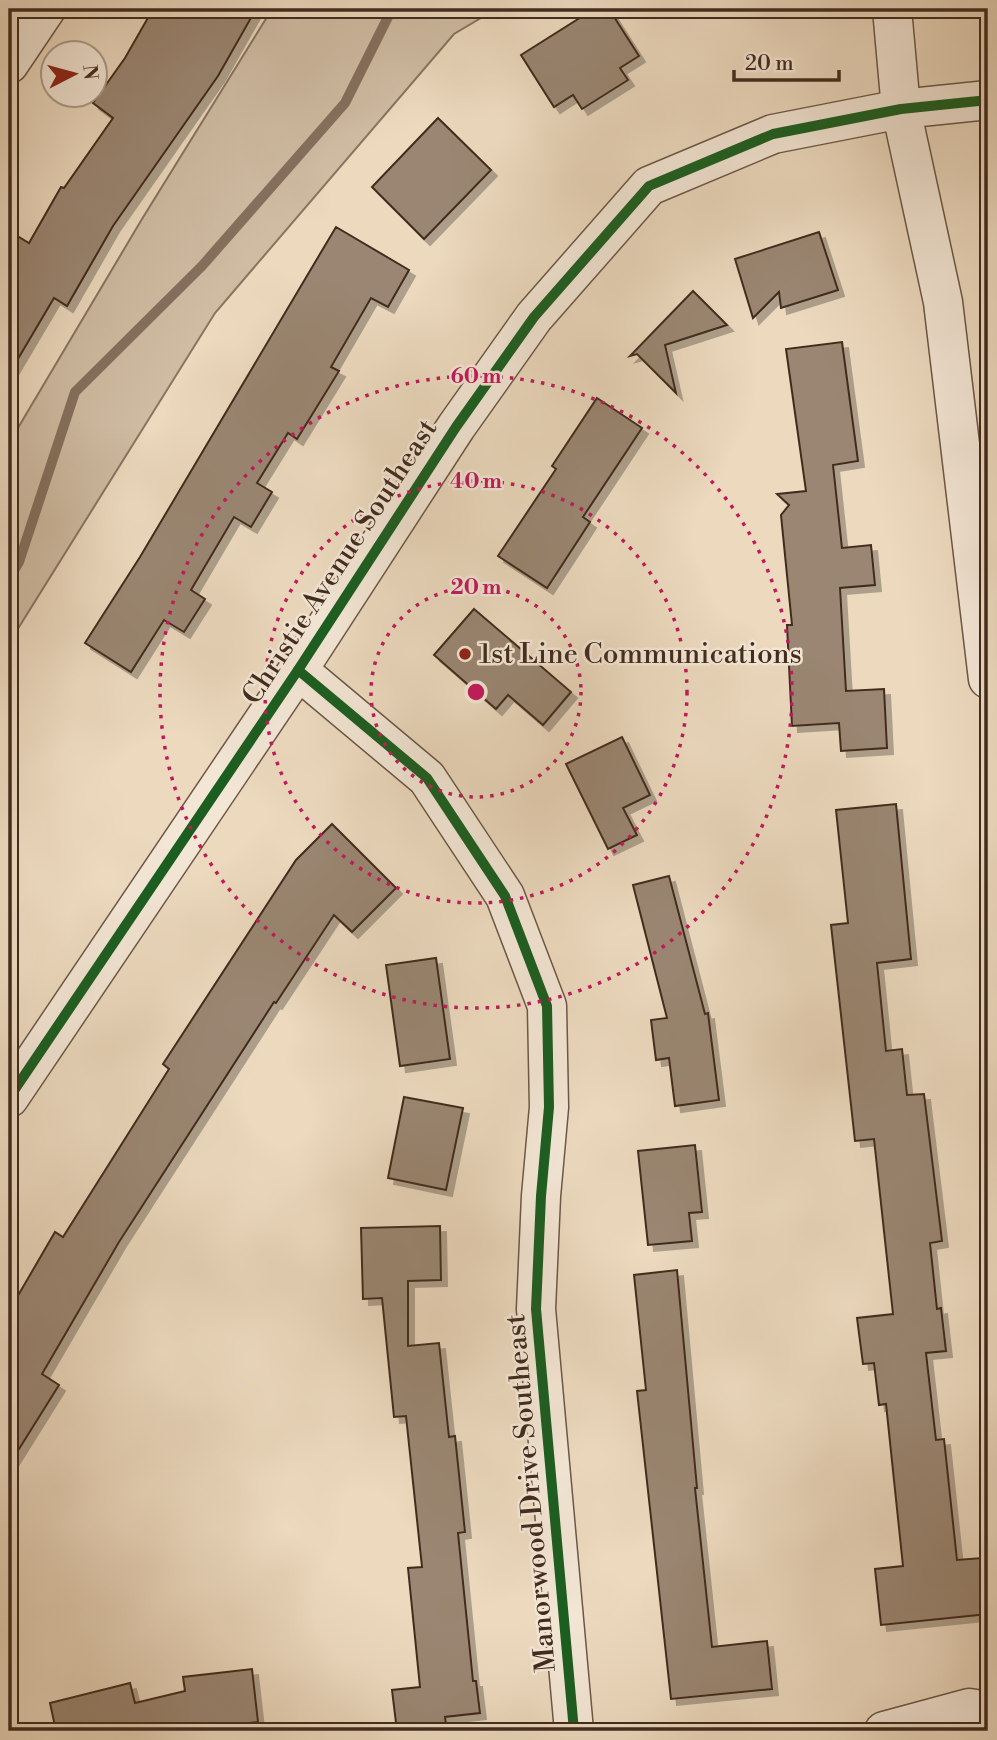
<svg xmlns="http://www.w3.org/2000/svg" width="997" height="1740" font-family="'Libre Bodoni',serif">
<defs>
<filter id="shadow"><feDropShadow dx="6" dy="6" stdDeviation="0" flood-color="#0004"/></filter>
</defs>
<rect width="100%" height="100%" fill="#ecd9be"/>
<filter id="stains"><feTurbulence type="fractalNoise" baseFrequency=".00286" numOctaves="4"/><feColorMatrix values="0 0 0 0 .2 0 0 0 0 .09 0 0 0 0 .02 0 0 0 .5 -.17"/></filter>
<radialGradient id="worn" r=".72"><stop offset=".6" stop-color="#630" stop-opacity="0"/><stop offset="1" stop-color="#630" stop-opacity=".3"/></radialGradient>
<polygon fill="#cfbca3" stroke="#887461" stroke-width="2" points="272,9 496,9 454,34 215,313 9,643 9,443 142,219"/>
<g fill="none" stroke-linecap="round" stroke-linejoin="round">
<polyline stroke="#85705e" stroke-width="10" points="9,579 19,562 75,392 202,266 345,103 392,9"/>
</g>
<g fill="#9a8672" stroke="#422c1f" stroke-width="2" filter="url(#shadow)">
<polygon points="153,9 256,9 218,76 113,226 67,306 54,298 9,374 9,231 29,243 61,187 64,188 113,118 93,103 125,58"/>
<polygon points="594,9 609,9 639,56 620,68 628,80 582,109 573,95 554,107 521,55"/>
<polygon points="438,118 491,170 424,239 372,187"/>
<polygon points="336,227 409,270 388,307 371,298 331,367 339,371 297,439 288,433 257,483 272,492 251,527 234,517 191,590 205,599 184,632 164,620 131,672 85,643 140,557"/>
<polygon points="819,232 838,290 781,308 779,292 753,318 735,259"/>
<polygon points="693,291 727,325 665,345 676,393 637,354 630,356"/>
<polygon points="842,342 858,461 833,465 842,548 871,545 875,585 840,588 846,691 884,689 887,748 841,751 839,723 792,726 787,625 792,625 781,515 789,505 777,494 806,491 786,349"/>
<polygon points="597,398 642,428 583,517 590,522 547,588 498,556 556,469 552,466"/>
<polygon points="474,609 571,692 543,725 508,695 496,709 434,655"/>
<polygon points="622,737 650,795 623,808 637,835 608,849 566,764"/>
<polygon points="896,804 911,959 877,963 886,1051 902,1049 907,1095 924,1094 942,1241 930,1243 937,1309 941,1308 946,1351 926,1353 936,1440 944,1439 957,1560 982,1558 988,1614 881,1625 875,1569 903,1566 886,1404 879,1405 874,1363 863,1364 857,1318 893,1314 874,1139 855,1141 831,925 848,923 836,810"/>
<polygon points="332,824 396,888 352,932 334,915 276,1003 274,1002 119,1242 42,1374 59,1385 9,1465 9,1311 55,1232 63,1237 169,1069 163,1064 296,860"/>
<polygon points="669,876 705,1014 708,1013 719,1100 675,1106 669,1058 656,1060 651,1020 667,1018 633,885"/>
<polygon points="436,958 450,1059 400,1066 386,965"/>
<polygon points="404,1097 463,1108 446,1190 388,1178"/>
<polygon points="695,1145 702,1212 689,1213 692,1241 648,1245 638,1151"/>
<polygon points="440,1226 441,1280 408,1281 408,1346 439,1343 449,1437 455,1436 465,1532 458,1533 473,1681 476,1681 480,1713 445,1717 447,1731 397,1731 392,1690 420,1687 408,1568 422,1567 406,1416 394,1417 382,1298 363,1299 361,1228"/>
<polygon points="677,1270 697,1488 695,1488 712,1647 767,1641 772,1689 671,1699 637,1391 646,1390 634,1275"/>
<polygon points="252,1669 258,1722 229,1725 230,1731 56,1731 50,1703 130,1683 135,1703 185,1691 183,1677"/>
</g>
<g fill="none" stroke-linecap="round" stroke-linejoin="round">
<g stroke="#6c5747" stroke-width="41">
<g id="minor">
<polyline points="892,9 901,109 943,302 988,679"/>
<polyline points="9,64 46,9"/>
<polyline points="298,670 427,778 505,896 547,1006 549,1107 541,1196 536,1309 574,1731"/>
<polyline points="9,1098 298,670 456,427 534,317 649,186 773,134 901,109 988,100"/>
<polyline points="884,1731 969,1708 988,1711"/>
</g>
</g>
<use href="#minor" stroke="#f3e6d5" stroke-width="38"/>
<g stroke="#f3e6d5" stroke-width="15">
<g id="cycleway">
<polyline points="298,670 427,778 505,896 547,1006 549,1107 541,1196 536,1309 574,1731"/>
<polyline points="9,1098 298,670 456,427 534,317 649,186 773,134 901,109 988,100"/>
</g>
</g>
<use href="#cycleway" stroke="#1b5e20" stroke-width="10"/>
</g>
<g fill="none" stroke="#c2185b" stroke-width="3.5" stroke-dasharray="3.5 7">
<circle cx="476" cy="692" r="105"/>
<circle cx="476" cy="692" r="211"/>
<circle cx="476" cy="692" r="316"/>
</g>
<circle fill="#8f2418" stroke="#f3e6d5" stroke-width="2.5" cx="465" cy="654" r="7"/>
<g text-anchor="middle" dominant-baseline="central" stroke-width="5" stroke-linejoin="round" paint-order="stroke">
<g font-size="28" fill="#422c1f" stroke="#f3e6d5">
<text transform="translate(340 562) rotate(-57)">Christie Avenue Southeast</text>
<text transform="translate(531 1493) rotate(-95)">Manorwood Drive Southeast</text>
</g>
<g font-size="28" fill="#422c1f" stroke="#f3e6d5" text-anchor="start">
<text x="479" y="654">1st Line Communications</text>
</g>
</g>
<circle cx="476" cy="692" r="10" fill="#c2185b" stroke="#f3e6d5" stroke-width="3.5"/>
<g font-size="21" text-anchor="middle" font-weight="bold" fill="#c2185b" stroke="#f3e6d5" stroke-width="5" stroke-linejoin="round" paint-order="stroke">
<text x="476" y="383">60 m</text>
<text x="476" y="488">40 m</text>
<text x="476" y="594">20 m</text>
</g>
<rect width="997" height="1740" fill="none" stroke="#ecd9be" stroke-width="35"/>
<rect x="10" y="10" width="976" height="1719" fill="none" stroke="#422c1f" stroke-width="3.5"/>
<rect x="18" y="18" width="962" height="1705" fill="none" stroke="#422c1f" stroke-width="2"/>
<g transform="translate(74 74) rotate(84)"><circle r="33" fill="#f3e6d5" stroke="#ac9c8c" stroke-width="2"/>
<path d="M0-5L12 26L0 18L-12 26Z" fill="#8f2418"/>
<text y="-10" font-size="19" font-weight="bold" text-anchor="middle" fill="#422c1f">N</text>
</g>
<path d="M734 70v10h105v-10" fill="none" stroke="#422c1f" stroke-width="3.5"/>
<text x="745" y="70" font-size="21" fill="#422c1f" stroke="#f3e6d5" stroke-width="5" paint-order="stroke">20 m</text>
<rect width="100%" height="100%" filter="url(#stains)"/>
<rect width="100%" height="100%" fill="url(#worn)"/>
</svg>
